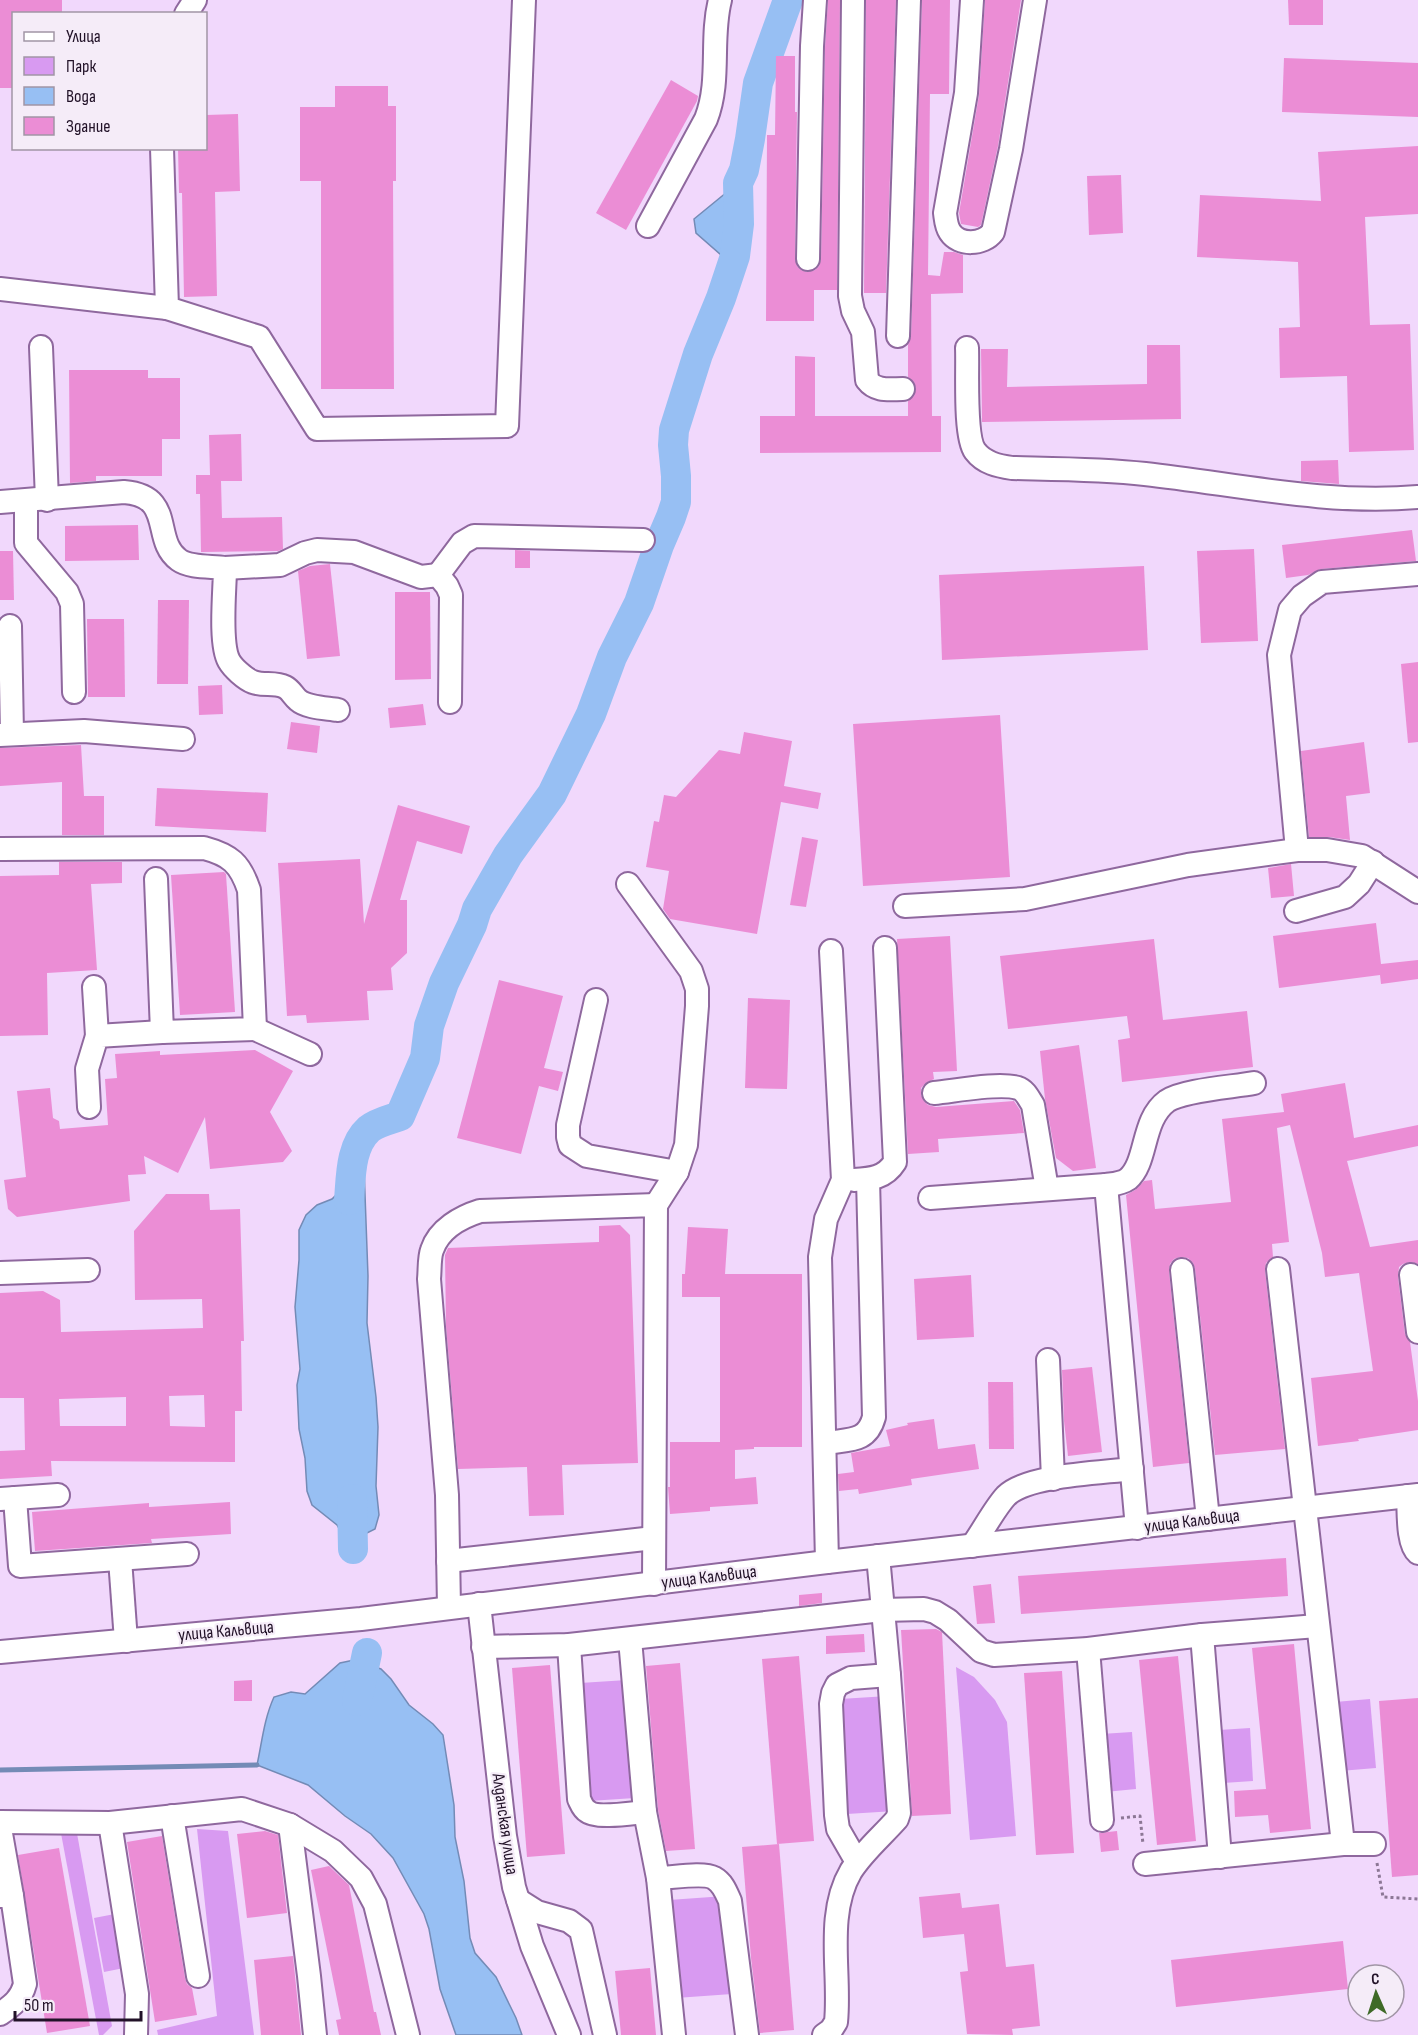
<svg xmlns="http://www.w3.org/2000/svg" width="1418" height="2035" font-family="'Sofia Sans Condensed',sans-serif">
<rect width="100%" height="100%" fill="#f1d8fc"/>
<g fill="#d89af1">
<polygon points="956,1667 974,1677 995,1700 1007,1722 1016,1836 970,1840"/>
<polygon points="627,1680 635,1798 589,1801 580,1683"/>
<polygon points="888,1696 895,1811 847,1814 840,1699"/>
<polygon points="1370,1699 1376,1768 1340,1771 1335,1702"/>
<polygon points="1250,1728 1253,1781 1223,1783 1219,1730"/>
<polygon points="1132,1732 1136,1789 1105,1792 1101,1734"/>
<polygon points="60,1828 76,1828 112,2026 103,2035 99,2035"/>
<polygon points="197,1829 228,1831 254,2035 158,2035 157,2030 217,2016"/>
<polygon points="725,1896 732,1994 676,1998 669,1900"/>
<polygon points="120,1913 129,1967 104,1972 94,1918"/>
</g>
<g fill="#97bff3" stroke="#748bb6" stroke-width="1.5">
<polygon points="738,183 750,226 737,269 696,233 694,219"/>
<polygon points="352,1160 364,1167 368,1276 367,1323 376,1397 378,1427 376,1486 379,1515 375,1529 347,1543 337,1525 312,1505 307,1491 305,1458 299,1429 297,1385 300,1369 295,1307 299,1260 299,1230 306,1215 317,1205 332,1199 343,1188"/>
<path d="M354 1660 381 1669 391 1679 409 1705 433 1724 443 1735 454 1805 455 1837 464 1881 470 1938 475 1953 496 1977 516 2018 522 2035H456L440 1989 429 1929 424 1914 393 1858 371 1834 345 1816 308 1785 257 1765C262 1742 264 1719 274 1697L291 1692 305 1694 340 1663Z"/>
</g>
<g fill="none" stroke-linecap="round" stroke-linejoin="round">
<polyline stroke="#748bb6" stroke-width="5" points="0,1770 257,1765"/>
<g stroke="#97bff3" stroke-width="30">
<path d="M349 1200C351 1177 350 1146 369 1129 376 1123 391 1119 400 1116L425 1058 429 1026 444 983 472 925 477 909 508 855 552 794 591 714 612 657 639 603 659 545 671 517 676 502V476L673 445 674 430 698 354 721 298 735 256 739 224 738 183 744 170 750 139 758 83 788 0"/>
<polyline points="352,1499 353,1549"/>
<polyline points="357,1701 367,1653"/>
</g>
</g>
<g fill="#eb8dd5" fill-rule="evenodd">
<polygon points="0,0 62,0 62,14 14,14 14,88 0,88"/>
<polygon points="828,0 840,0 837,290 814,290 814,321 766,321 767,135 775,135 776,56 795,56 795,112 797,112 795,259 797,266 801,270 807,272 815,270 819,266 821,260 825,47"/>
<polygon points="866,0 896,0 886,293 864,293"/>
<polygon points="922,0 950,0 949,94 930,94 928,275 940,276 944,252 954,252 963,255 963,293 931,294 932,416 941,416 941,452 760,453 760,416 795,416 795,356 815,357 815,416 908,416 908,401 914,396 916,389 914,382 908,377 908,345 911,336"/>
<polygon points="985,0 1021,0 998,146 981,225 978,227 961,224 959,213 979,95"/>
<polygon points="1288,0 1323,0 1323,25 1289,25"/>
<polygon points="1284,58 1418,63 1418,117 1282,112"/>
<polygon points="671,80 698,96 697,101 626,230 596,213"/>
<polygon points="335,86 388,86 388,106 396,106 396,181 393,181 394,389 321,389 321,181 300,181 300,107 335,107"/>
<polygon points="238,114 240,191 215,192 217,296 184,297 182,193 179,193 178,148 206,148 206,115"/>
<polygon points="1418,146 1418,214 1365,217 1370,325 1410,324 1414,450 1349,452 1347,376 1280,378 1279,328 1300,327 1298,262 1197,257 1200,195 1321,201 1318,152"/>
<polygon points="1121,175 1123,233 1089,235 1087,176"/>
<polygon points="1147,345 1180,345 1181,419 982,422 981,349 1008,349 1007,387 1147,384"/>
<polygon points="69,370 148,370 148,378 180,378 180,439 162,439 162,476 96,476 96,481 70,483"/>
<polygon points="241,434 242,481 221,481 222,518 282,517 283,549 278,551 201,552 200,494 196,494 196,475 210,475 209,435"/>
<polygon points="1338,460 1339,484 1301,481 1301,461"/>
<polygon points="138,525 139,560 65,561 65,526"/>
<polygon points="1412,530 1416,561 1321,569 1308,575 1286,578 1282,545"/>
<polygon points="1254,549 1258,641 1201,643 1197,551"/>
<polygon points="515,550 530,551 530,568 515,568"/>
<polygon points="0,551 13,551 14,600 0,600"/>
<polygon points="330,564 340,656 307,659 298,571 310,566"/>
<polygon points="1144,566 1148,650 942,660 939,575"/>
<polygon points="395,592 430,592 431,679 395,680"/>
<polygon points="158,600 189,600 188,684 157,684"/>
<polygon points="87,619 124,619 125,697 88,697"/>
<polygon points="1418,662 1418,742 1408,743 1401,664"/>
<polygon points="222,685 223,714 199,715 198,686"/>
<polygon points="423,704 426,725 390,728 388,708"/>
<polygon points="1000,715 1010,877 863,886 853,724"/>
<polygon points="291,722 320,726 317,753 287,749"/>
<polygon points="744,732 792,741 784,786 821,793 818,809 781,802 757,934 670,919 663,909 669,871 646,867 654,821 659,822 664,795 676,797 719,750 740,754"/>
<polygon points="1364,742 1370,793 1346,796 1350,840 1329,837 1309,837 1301,751"/>
<polygon points="81,745 84,796 104,796 104,835 62,835 62,782 0,786 0,748"/>
<polygon points="157,788 268,793 266,832 155,826"/>
<polygon points="398,805 470,826 462,854 417,841 400,900 407,900 407,953 391,968 393,990 367,991 369,1020 307,1023 306,1015 287,1016 278,863 360,859 364,924"/>
<polygon points="802,837 818,840 806,907 790,905"/>
<polygon points="59,862 122,862 122,883 91,884 97,970 47,973 48,1035 0,1036 0,876 59,875"/>
<polygon points="1291,864 1294,896 1271,898 1268,868"/>
<polygon points="224,872 226,874 235,1012 180,1015 171,875"/>
<polygon points="1376,923 1381,964 1418,960 1418,979 1381,984 1380,975 1279,988 1273,936"/>
<polygon points="950,936 957,1071 933,1072 934,1079 926,1083 921,1088 921,1095 924,1101 928,1105 936,1107 1014,1101 1020,1110 1024,1133 938,1139 939,1152 908,1154 897,939"/>
<polygon points="1154,939 1163,1020 1247,1011 1253,1067 1122,1082 1118,1040 1130,1038 1127,1016 1008,1029 1000,956"/>
<polygon points="499,980 563,996 544,1068 563,1072 558,1091 539,1086 521,1154 457,1138"/>
<polygon points="748,998 790,1000 787,1089 745,1088"/>
<polygon points="1079,1045 1096,1168 1073,1171 1056,1158 1045,1099 1040,1051"/>
<polygon points="255,1050 293,1071 270,1112 292,1151 283,1162 210,1169 205,1117 178,1173 144,1156 146,1174 128,1175 130,1201 17,1217 8,1209 4,1180 26,1177 17,1091 50,1088 53,1118 59,1121 60,1129 108,1125 105,1079 117,1078 115,1054 160,1051 160,1055"/>
<polygon points="1345,1083 1354,1138 1418,1125 1418,1146 1347,1161 1370,1247 1418,1240 1418,1264 1410,1262 1403,1264 1399,1267 1398,1277 1405,1334 1410,1342 1418,1401 1418,1430 1358,1439 1359,1441 1318,1446 1311,1378 1373,1371 1359,1273 1325,1277 1322,1253 1290,1125 1277,1128 1289,1242 1272,1244 1273,1257 1266,1263 1265,1270 1285,1449 1215,1455 1195,1269 1193,1263 1188,1258 1180,1257 1174,1259 1170,1264 1169,1271 1189,1463 1153,1467 1126,1195 1135,1190 1144,1181 1152,1180 1155,1209 1231,1202 1222,1119 1284,1112 1281,1094"/>
<path d="M166 1194H209L210 1210 240 1209 244 1341H241L242 1411H235V1462L51 1461 52 1476 0 1479V1451L25 1450 24 1398H0V1293L43 1291 60 1300 61 1332 203 1328 202 1299 135 1300 134 1231ZM204 1395 205 1427 170 1426 169 1396ZM126 1397V1426H60L59 1399Z"/>
<polygon points="620,1225 630,1235 638,1463 562,1465 564,1515 529,1516 527,1467 458,1469 446,1326 445,1255 448,1248 599,1242 599,1226"/>
<polygon points="688,1227 728,1229 725,1274 802,1274 802,1447 754,1447 754,1449 735,1450 735,1479 756,1477 758,1504 710,1507 710,1511 670,1514 668,1487 670,1487 670,1442 720,1442 720,1297 682,1297 682,1274 685,1274"/>
<polygon points="971,1275 974,1337 917,1340 914,1279"/>
<polygon points="1092,1367 1102,1452 1068,1456 1064,1421 1062,1370"/>
<polygon points="988,1382 1013,1382 1014,1449 989,1449"/>
<polygon points="934,1419 938,1449 975,1444 979,1469 911,1479 912,1485 859,1494 858,1489 839,1491 838,1474 854,1472 851,1453 890,1446 886,1430 908,1425 907,1423"/>
<polygon points="230,1502 231,1534 151,1539 152,1543 35,1551 32,1512 149,1503 149,1507"/>
<polygon points="1286,1558 1288,1596 1021,1614 1018,1576"/>
<polygon points="991,1584 995,1623 977,1624 973,1586"/>
<polygon points="822,1593 822,1603 799,1606 799,1595"/>
<polygon points="936,1629 942,1632 951,1814 912,1816 901,1630"/>
<polygon points="864,1634 865,1652 826,1654 826,1636"/>
<polygon points="1294,1644 1311,1829 1270,1833 1268,1815 1235,1817 1234,1791 1266,1789 1252,1648"/>
<polygon points="799,1656 814,1841 777,1844 762,1659"/>
<polygon points="1178,1656 1196,1841 1157,1845 1139,1660"/>
<polygon points="680,1663 695,1849 666,1851 658,1810 646,1666"/>
<polygon points="550,1665 565,1854 527,1857 512,1668"/>
<polygon points="1062,1671 1074,1853 1036,1855 1024,1673"/>
<polygon points="252,1680 252,1701 234,1701 234,1681"/>
<polygon points="1418,1698 1418,1875 1392,1877 1379,1701"/>
<polygon points="265,1831 278,1835 287,1913 247,1918 237,1834"/>
<polygon points="1117,1831 1119,1850 1101,1852 1099,1833"/>
<polygon points="162,1836 185,1978 187,1984 192,1988 197,2015 155,2022 127,1842"/>
<polygon points="779,1844 794,2030 760,2033 751,1958 742,1847"/>
<polygon points="59,1848 90,2026 47,2033 18,1855"/>
<polygon points="329,1866 349,1885 374,2012 376,2012 381,2035 339,2035 336,2020 341,2019 311,1870"/>
<polygon points="960,1893 962,1908 999,1904 1006,1967 1034,1964 1040,2026 1012,2029 1013,2035 967,2034 960,1972 968,1971 964,1934 923,1938 919,1897"/>
<polygon points="1343,1941 1348,1989 1176,2007 1171,1960"/>
<polygon points="293,1956 301,2035 261,2035 254,1960"/>
<polygon points="650,1968 656,2035 621,2035 615,1971"/>
</g>
<g fill="none" stroke-linecap="round" stroke-linejoin="round">
<g stroke="#8f689e" stroke-width="26">
<g id="minor">
<path d="M853 0 850 296 853 311 863 332 867 380C876 392 890 389 903 389"/>
<path d="M972 0 966 93 945 213C946 220 946 226 950 232 959 246 983 245 993 232L1011 149 1035 0"/>
<polyline points="186,14 195,0"/>
<polyline points="162,148 167,308 259,337 317,429 507,426 524,0"/>
<path d="M648 226 706 119C721 81 710 39 720 0"/>
<polyline points="808,259 812,46 815,0"/>
<polyline points="0,289 167,308"/>
<polyline points="898,336 909,0"/>
<polyline points="41,347 47,500"/>
<path d="M967 348C968 369 964 436 975 451 984 463 998 466 1012 468 1057 469 1101 469 1145 474 1236 484 1326 505 1418 497"/>
<polyline points="26,501 26,543 67,592 72,604 74,692"/>
<path d="M0 502 124 492C176 496 151 540 179 560 190 568 212 566 225 568 225 589 219 643 229 661 233 668 245 679 253 682 263 686 275 682 285 687 291 690 293 696 298 700 307 708 327 708 338 710"/>
<polyline points="225,568 280,565 305,553 317,550 354,552 421,577 438,575 447,586 451,595 450,702"/>
<polyline points="438,575 462,543 474,536 643,540"/>
<polyline points="10,626 12,734"/>
<polyline points="0,735 84,731 183,739"/>
<path d="M0 849 204 848C230 855 240 863 249 890L255 1029 162 1032 156 879"/>
<polyline points="1297,850 1279,655 1290,610 1302,596 1322,582 1418,574"/>
<polyline points="628,884 691,971 697,989 697,1006 686,1145 677,1172"/>
<polyline points="905,906 1025,899 1188,865 1297,850 1327,850 1362,856 1418,892"/>
<polyline points="1296,911 1345,897 1359,884 1373,862"/>
<polyline points="94,987 97,1036"/>
<polyline points="596,1000 568,1125 568,1137 570,1145 587,1156 677,1172 656,1205"/>
<polyline points="255,1029 310,1054"/>
<path d="M934 1093C955 1091 999 1082 1018 1088 1025 1090 1029 1099 1033 1105L1047 1189"/>
<polyline points="89,1107 87,1069 97,1036 162,1032"/>
<path d="M854 1180C871 1179 885 1178 895 1162L885 948"/>
<path d="M1106 1185C1113 1184 1121 1184 1128 1179 1148 1162 1141 1120 1167 1101 1183 1090 1233 1087 1254 1083"/>
<polyline points="930,1198 1106,1185 1137,1528"/>
<polyline points="1278,1269 1343,1844"/>
<polyline points="1182,1270 1208,1519"/>
<polyline points="0,1273 88,1270"/>
<polyline points="1411,1275 1418,1332"/>
<polyline points="1048,1360 1053,1479"/>
<path d="M826 1443C849 1439 867 1443 874 1417L868 1179"/>
<path d="M1408 1496C1409 1510 1407 1544 1418 1553"/>
<polyline points="15,1498 58,1495"/>
<polyline points="0,1499 15,1498 20,1566 187,1554"/>
<path d="M972 1546C983 1531 994 1509 1006 1496 1027 1475 1101 1473 1132 1469"/>
<polyline points="120,1559 126,1641"/>
<polyline points="448,1561 654,1538"/>
<polyline points="827,1562 820,1257 826,1219 843,1180 831,951"/>
<polyline points="479,1604 505,1836 514,1887 532,1946 569,2035"/>
<path d="M449 1607 447 1495 429 1279C430 1270 429 1258 432 1250 439 1229 461 1217 480 1211L656 1205 654 1584"/>
<polyline points="1202,1635 1220,1857"/>
<path d="M630 1639 645 1812 658 1878C671 1878 703 1872 714 1878 723 1883 726 1892 730 1901L747 2035"/>
<path d="M569 1645 579 1799C581 1803 583 1809 587 1811 596 1819 633 1813 645 1812"/>
<polyline points="483,1647 569,1645 882,1610 924,1609 935,1612 948,1620 981,1651 994,1655 1088,1649 1202,1635 1317,1626"/>
<polyline points="1088,1649 1102,1820"/>
<polyline points="0,1652 361,1619 827,1562 1418,1495"/>
<polyline points="172,1816 198,1976"/>
<polyline points="0,1822 110,1823 242,1809 290,1825 333,1851 361,1878 375,1904 408,2035"/>
<polyline points="110,1823 137,1994 136,2035"/>
<polyline points="290,1825 309,1976 315,2035"/>
<polyline points="0,1828 12,1896 0,1896"/>
<polyline points="857,1862 838,1829 836,1815 831,1704 833,1693 837,1685 851,1678 889,1675"/>
<polyline points="1145,1864 1343,1844 1374,1844"/>
<polyline points="658,1878 674,2035"/>
<polyline points="518,1900 537,1912 569,1921 581,1930 605,2035"/>
<path d="M0 2014C13 2005 21 1999 25 1984L12 1896"/>
<path d="M824 2035 831 2030 836 2022C841 1974 825 1915 851 1871 863 1852 882 1836 897 1819L899 1813 889 1675 878 1556"/>
</g>
</g>
<g stroke="#8c7795" stroke-width="3" stroke-dasharray="3 3" stroke-linecap="butt">
<polyline points="1121,1818 1140,1816 1143,1844"/>
<polyline points="1377,1863 1383,1897 1418,1899"/>
</g>
<use href="#minor" stroke="#fff" stroke-width="22"/>
</g>
<g text-anchor="middle" dominant-baseline="central" stroke-width="4.5" stroke-linejoin="round" paint-order="stroke">
<g font-size="18" fill="#221228" stroke="#f5ecf8">
<text transform="translate(1192 1521) rotate(-7)">улица Кальвица</text>
<text transform="translate(709 1577) rotate(-7)">улица Кальвица</text>
<text transform="translate(226 1631) rotate(-5)">улица Кальвица</text>
<text transform="translate(505 1824) rotate(82)">Алданская улица</text>
</g>
</g>
<rect x="12" y="12" width="195" height="138" fill="#f5ecf8" stroke="#a195a5" stroke-width="1.5"/>
<rect x="24" y="32" width="30" height="9" fill="#ffffff" stroke="#a195a5" stroke-width="1.5"/>
<text x="66" y="42" font-size="18" fill="#221228">Улица</text>
<rect x="24" y="57" width="30" height="18" fill="#d89af1" stroke="#a195a5" stroke-width="1.5"/>
<text x="66" y="72" font-size="18" fill="#221228">Парк</text>
<rect x="24" y="87" width="30" height="18" fill="#97bff3" stroke="#a195a5" stroke-width="1.5"/>
<text x="66" y="102" font-size="18" fill="#221228">Вода</text>
<rect x="24" y="117" width="30" height="18" fill="#eb8dd5" stroke="#a195a5" stroke-width="1.5"/>
<text x="66" y="132" font-size="18" fill="#221228">Здание</text>
<g transform="translate(1376 1993) rotate(357)"><circle r="28" fill="#f5ecf8" stroke="#a195a5" stroke-width="1.5"/>
<path d="M0-4.5L10 22L0 15L-10 22Z" fill="#3f6a27"/>
<text y="-9" font-size="16" font-weight="bold" text-anchor="middle" fill="#221228">С</text>
</g>
<path d="M15 2011v9h126v-9" fill="none" stroke="#221228" stroke-width="3"/>
<text x="24" y="2011" font-size="18" fill="#221228" stroke="#f5ecf8" stroke-width="4.5" paint-order="stroke">50 m</text>
</svg>
